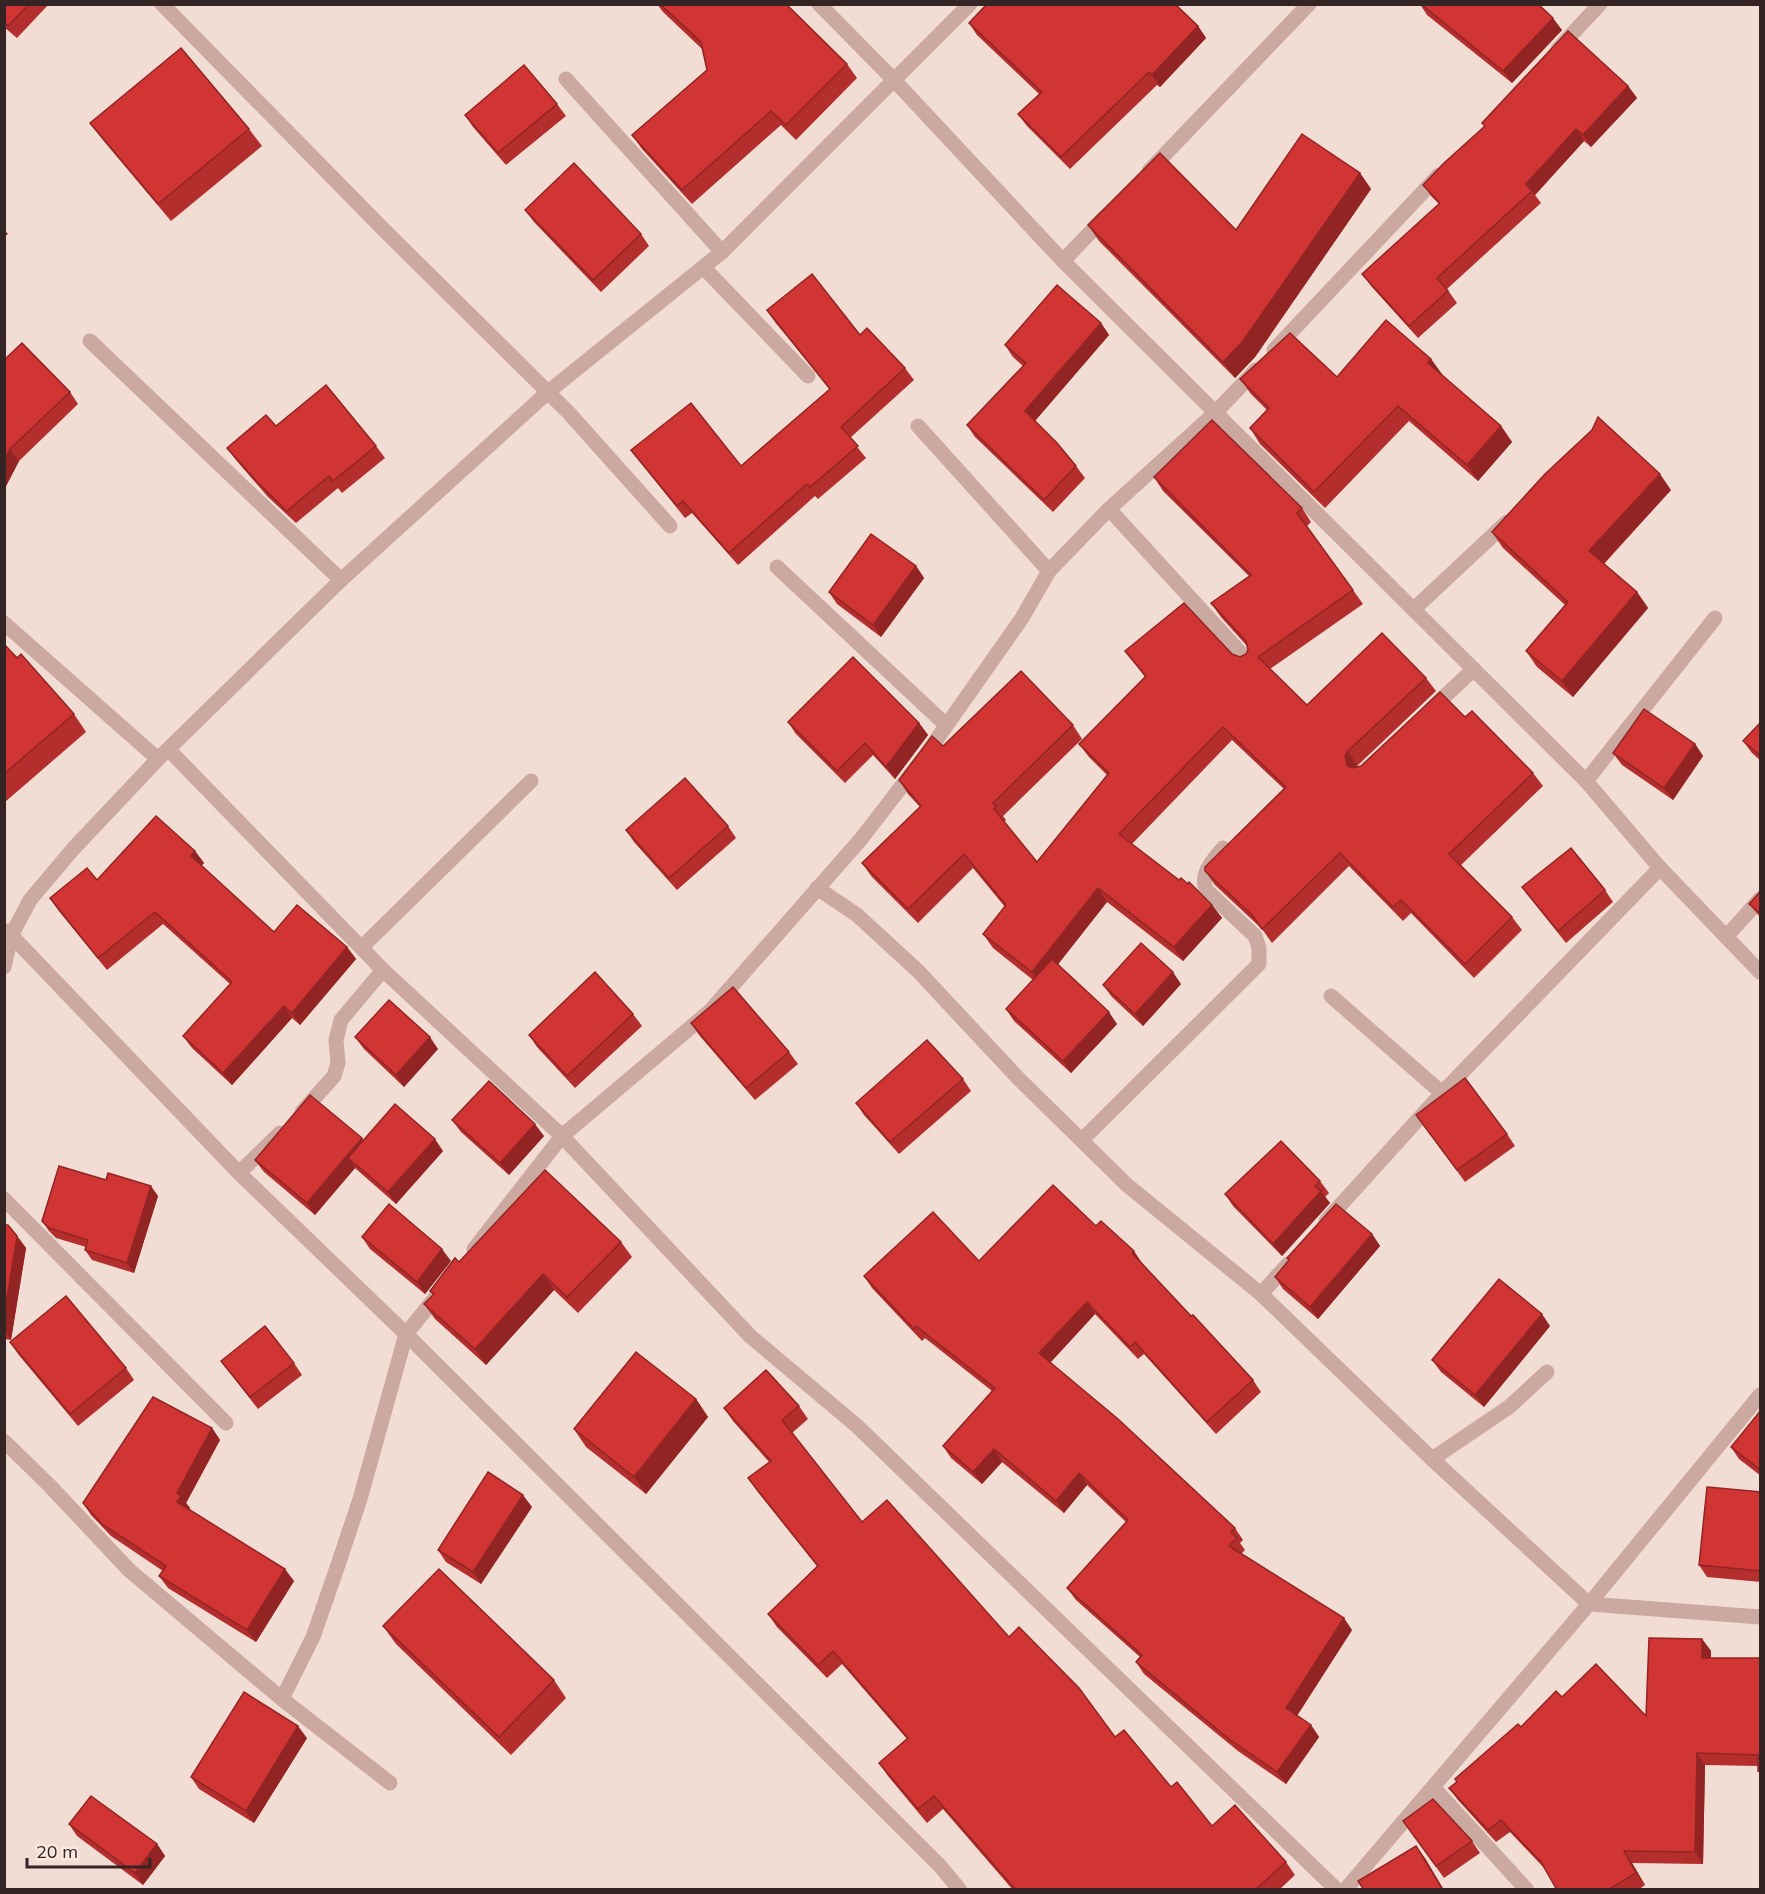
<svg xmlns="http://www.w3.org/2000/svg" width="1765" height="1894" font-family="Mulish,sans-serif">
<rect width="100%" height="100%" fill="#f2ddd4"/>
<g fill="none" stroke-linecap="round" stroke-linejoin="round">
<g stroke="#cba9a0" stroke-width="15">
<polyline points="162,4 384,230 568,412 670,526"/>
<polyline points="819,4 893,79 1063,261 1586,781 1660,868 1760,972"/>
<polyline points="1558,49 1600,4"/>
<polyline points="566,79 722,252"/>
<polyline points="1149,171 1309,4"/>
<polyline points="1063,261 1105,217"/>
<polyline points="704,268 808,376"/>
<polyline points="90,341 341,580"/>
<polyline points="1274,350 1439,175"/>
<polyline points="918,426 1049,571"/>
<polyline points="1109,509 1248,661"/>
<polyline points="777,567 946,725"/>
<polyline points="1414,609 1507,522"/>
<polyline points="4,623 158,759"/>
<polyline points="1430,710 1474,669"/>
<polyline points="169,750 383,970 562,1136 750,1336 857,1426 1337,1890"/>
<polyline points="1586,781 1715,618"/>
<polyline points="817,888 857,915 918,971 1018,1078 1127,1185 1261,1294 1432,1459 1589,1604 1760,1617"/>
<polyline points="7,931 239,1173 406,1334 940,1866 960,1890"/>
<polyline points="1726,937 1760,899"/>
<polyline points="362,947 531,781"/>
<polyline points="4,967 11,936 30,900 73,849 158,759 341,580 548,392 722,252 970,4"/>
<polyline points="1331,996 1442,1093"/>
<polyline points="302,1112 334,1076 338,1063 336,1040 341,1020 383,970"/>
<path d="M1082 1140 1259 964V948L1255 936 1206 890C1200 872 1213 861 1223 848"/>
<polyline points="239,1173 280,1133"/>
<polyline points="4,1199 226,1423"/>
<polyline points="1326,1221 1442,1093 1660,868"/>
<polyline points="474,1249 562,1136 710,1011 861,839 925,756 1022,618 1049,571 1109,509 1216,412 1256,370"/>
<polyline points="1261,1294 1288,1264"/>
<polyline points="4,1441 50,1486 129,1570 282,1699 390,1783"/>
<polyline points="1432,1459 1509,1407 1547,1372"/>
<polyline points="282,1699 313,1637 339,1562 360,1499 406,1334 439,1293"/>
<polyline points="1433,1787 1527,1890"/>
<polyline points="1345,1890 1589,1604 1760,1395"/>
</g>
</g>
<g fill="#b32e2d">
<polygon points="4,4 49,4 17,38 4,27"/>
<polygon points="657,4 786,4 847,64 857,78 796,140 781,125 692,204 642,149 632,135 707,70 702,49 663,12"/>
<polygon points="1420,4 1543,4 1541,7 1562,30 1512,83 1427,15"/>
<polygon points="1099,6 1198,26 1206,38 1160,87 1157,85 1070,169 1027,126 1018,114 1039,94 977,35 969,23"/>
<polygon points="1628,86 1637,98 1591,147 1584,141 1535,195 1541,203 1447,289 1457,303 1418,338 1371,286 1362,274 1439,204 1432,197 1423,185 1485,126 1482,123"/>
<polygon points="557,104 566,116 506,165 473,127 465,115"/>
<polygon points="90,123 249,129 262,146 171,221 103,140"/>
<polygon points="1360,173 1371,189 1255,357 1235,378 1099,241 1088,225 1236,230"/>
<polygon points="525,210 641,234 649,246 601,292 534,222"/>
<polygon points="4,229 8,234 4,237"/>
<polygon points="767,310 860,335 905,368 914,380 850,438 866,458 818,499 815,496 738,565 692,513 685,518 640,462 631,450 741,466 830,389 775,322"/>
<polygon points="1101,323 1109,335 1035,421 1076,466 1085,478 1053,512 975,437 967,425 1023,366 1013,357 1005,345"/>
<polygon points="1431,359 1442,375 1501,426 1512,442 1478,481 1409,421 1325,508 1260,444 1250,428 1267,410 1251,394 1240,379 1337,377"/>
<polygon points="4,360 70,392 78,404 19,461 4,490"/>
<polygon points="276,426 376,446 385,458 342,493 338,488 296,523 268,497 236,460 227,448"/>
<polygon points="1154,477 1302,508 1311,522 1307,526 1363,604 1270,669 1307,705 1426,678 1436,691 1356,767 1361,766 1465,717 1533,773 1543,786 1461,865 1512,917 1522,930 1474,978 1411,913 1403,921 1349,866 1272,943 1262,929 1215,885 1205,871 1284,789 1232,740 1132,844 1179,880 1212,905 1222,918 1183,961 1107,902 1058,964 1117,1024 1071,1073 1014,1021 1006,1009 1033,980 993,948 983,934 1005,907 973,868 918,923 872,877 862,863 920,807 908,794 899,780 943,746 1073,725 1082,739 1003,816 1006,820 1004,822 1037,862 1107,775 1089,757 1079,744 1145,677 1125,651 1232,654 1240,657 1246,654 1248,650 1247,646 1221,617 1211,603 1249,576 1163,491"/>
<polygon points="1671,490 1604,564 1637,592 1648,608 1573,697 1537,667 1526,651 1565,605 1503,548 1492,532"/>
<polygon points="916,566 924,578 881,637 837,604 829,592"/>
<polygon points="4,644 74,714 86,732 5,802"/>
<polygon points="788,722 919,723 928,735 895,779 873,755 845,783 796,734"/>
<polygon points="1761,722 1761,761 1752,753 1743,741"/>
<polygon points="1695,744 1703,756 1673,800 1622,765 1613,753"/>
<polygon points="728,826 736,838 677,890 634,842 626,830"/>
<polygon points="195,851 204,863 201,866 274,932 347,947 356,959 300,1025 292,1018 232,1085 192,1048 183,1036 230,984 163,924 107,970 58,910 50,898 97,880"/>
<polygon points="1522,887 1605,890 1613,902 1566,943 1531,899"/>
<polygon points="1761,887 1761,918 1749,904 1759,893"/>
<polygon points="1181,984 1143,1026 1112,997 1103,985"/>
<polygon points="633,1014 642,1026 575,1088 537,1047 529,1035"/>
<polygon points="691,1023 789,1052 798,1064 755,1100 699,1035"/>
<polygon points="355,1037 438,1049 404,1087 364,1049"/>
<polygon points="963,1079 971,1091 899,1154 864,1115 856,1103"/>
<polygon points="1416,1115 1507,1134 1515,1146 1465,1182"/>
<polygon points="452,1120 544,1136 509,1175 461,1132"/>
<polygon points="443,1151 396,1204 355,1168 315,1215 264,1172 255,1160"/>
<polygon points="1320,1181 1329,1193 1325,1197 1330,1203 1282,1256 1233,1206 1225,1194"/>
<polygon points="158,1196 134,1273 92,1260 85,1250 86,1247 56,1238 49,1231 42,1221"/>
<polygon points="4,1225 17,1236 26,1248 11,1340 4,1339"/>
<polygon points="1096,1226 1142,1263 1142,1264 1191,1316 1253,1380 1261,1392 1216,1434 1144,1354 1138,1359 1095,1314 1050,1363 1235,1528 1243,1540 1240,1543 1245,1550 1241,1554 1352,1630 1297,1716 1311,1725 1319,1737 1286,1784 1238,1751 1144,1674 1136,1662 1140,1657 1076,1600 1067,1588 1126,1522 1087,1485 1064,1513 1002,1462 982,1484 951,1458 943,1446 992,1391 925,1338 922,1341 872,1288 864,1276 979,1261"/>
<polygon points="1372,1234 1380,1246 1318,1319 1283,1289 1275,1277"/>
<polygon points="362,1237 451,1261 425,1294 370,1249"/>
<polygon points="621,1242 632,1257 578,1313 554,1290 486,1365 435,1319 424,1304 433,1295 430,1291 459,1262"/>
<polygon points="1550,1326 1484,1407 1441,1372 1432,1360"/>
<polygon points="10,1342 126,1368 134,1380 78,1426 18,1354"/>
<polygon points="221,1361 294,1363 302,1375 258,1409"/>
<polygon points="696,1399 708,1417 646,1494 586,1447 574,1429"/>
<polygon points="799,1406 808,1419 792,1433 862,1522 1009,1637 1115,1737 1171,1787 1212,1826 1286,1862 1295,1875 1279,1890 1013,1890 943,1809 927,1823 888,1776 879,1763 907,1739 842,1664 827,1678 777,1627 768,1614 817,1566 757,1491 748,1478 769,1462 733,1421 724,1408"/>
<polygon points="1761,1410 1761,1476 1739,1459 1731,1447"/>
<polygon points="212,1428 220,1440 186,1503 190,1508 189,1509 294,1581 256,1642 168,1588 159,1576 163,1571 111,1536 91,1515 83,1503"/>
<polygon points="1761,1492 1761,1582 1707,1577 1699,1565"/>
<polygon points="532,1507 481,1584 446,1562 438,1550"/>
<polygon points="383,1626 554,1680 566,1698 511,1755 396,1644"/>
<polygon points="1702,1639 1711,1651 1711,1658 1761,1658 1761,1775 1758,1771 1758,1766 1705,1765 1703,1864 1632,1863 1645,1885 1638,1890 1557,1890 1546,1870 1510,1832 1496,1842 1458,1800 1449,1788 1521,1727 1562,1697 1646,1716"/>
<polygon points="307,1738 254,1823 199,1789 191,1777"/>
<polygon points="1403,1821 1472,1841 1480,1853 1444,1878"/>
<polygon points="69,1824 157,1844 165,1856 143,1885 77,1836"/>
</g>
<g fill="#922524">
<polygon points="1553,18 1562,30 1512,83 1503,71"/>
<polygon points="1198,26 1206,38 1160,87 1152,75"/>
<polygon points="1628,86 1637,98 1591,147 1583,135"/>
<polygon points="1576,129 1584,141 1535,195 1526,184"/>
<polygon points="1360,173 1371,189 1255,357 1235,378 1223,362"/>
<polygon points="1101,323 1109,335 1033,423 1025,411"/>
<polygon points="1431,359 1442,374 1439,378 1428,363"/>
<polygon points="1501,426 1512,442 1478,481 1467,465"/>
<polygon points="10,449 19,461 4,490 4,461"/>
<polygon points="1660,474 1671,490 1600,567 1589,551"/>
<polygon points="916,566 924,578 881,637 873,625"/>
<polygon points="1637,592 1648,608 1573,697 1562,681"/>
<polygon points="919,723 928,735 895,779 886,767"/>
<polygon points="1695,744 1703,756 1673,800 1664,788"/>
<polygon points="1348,751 1357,765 1355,770 1347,765 1345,756"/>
<polygon points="195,851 204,863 199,868 191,856"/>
<polygon points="1098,888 1107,902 1041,986 1032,972"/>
<polygon points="1212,905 1222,918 1183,961 1174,947"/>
<polygon points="347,947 356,959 300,1025 292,1013"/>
<polygon points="1173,972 1181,984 1143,1026 1135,1014"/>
<polygon points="284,1006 292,1018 232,1085 223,1073"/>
<polygon points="1109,1012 1117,1024 1071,1073 1063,1061"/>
<polygon points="430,1037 438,1049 404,1087 396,1075"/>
<polygon points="535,1124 544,1136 509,1175 500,1163"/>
<polygon points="362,1138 370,1150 348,1158 355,1168 315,1215 307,1203"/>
<polygon points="435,1139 443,1151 396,1204 388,1192"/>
<polygon points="151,1186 158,1196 134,1273 127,1263"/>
<polygon points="1321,1191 1330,1203 1282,1256 1273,1244"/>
<polygon points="1372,1234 1380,1246 1318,1319 1310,1307"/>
<polygon points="17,1236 26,1248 11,1340 4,1330 4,1317"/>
<polygon points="442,1249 451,1261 425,1294 417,1282"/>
<polygon points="1134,1251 1142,1263 1140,1265 1132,1253"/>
<polygon points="543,1274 554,1290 486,1365 475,1349"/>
<polygon points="1087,1302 1095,1314 1048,1365 1039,1353"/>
<polygon points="1542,1314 1550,1326 1484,1407 1475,1395"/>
<polygon points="696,1399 708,1417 646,1494 634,1477"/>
<polygon points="212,1428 220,1440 186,1503 190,1508 185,1514 177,1502 177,1493"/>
<polygon points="994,1449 1002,1462 982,1484 973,1472"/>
<polygon points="1079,1473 1087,1485 1064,1513 1056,1501"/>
<polygon points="523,1495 532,1507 481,1584 473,1572"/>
<polygon points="285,1569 294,1581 256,1642 247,1630"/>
<polygon points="1344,1618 1352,1630 1294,1720 1286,1708"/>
<polygon points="1702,1639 1711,1651 1710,1670 1702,1658"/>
<polygon points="1311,1725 1319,1737 1286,1784 1277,1772"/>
<polygon points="298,1726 307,1738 254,1823 246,1811"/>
<polygon points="1697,1753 1705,1765 1703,1864 1695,1852"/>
<polygon points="157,1844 165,1856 143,1885 135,1873"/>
<polygon points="1416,1846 1425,1858 1444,1890 1443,1890"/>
<polygon points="1624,1851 1632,1863 1645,1885 1636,1873"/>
</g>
<g fill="#d03534" stroke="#922524" stroke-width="1.5">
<polygon points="4,4 29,4 8,26 4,22"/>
<polygon points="660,4 786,4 847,64 786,125 771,111 682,190 632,135 707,70 701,42"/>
<polygon points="987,4 1096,4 1099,6 1100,4 1175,4 1198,26 1152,75 1149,72 1061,157 1018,114 1042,92 969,23"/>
<polygon points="1421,4 1538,4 1553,18 1503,71"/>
<polygon points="1568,31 1628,86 1583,135 1576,129 1526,184 1532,191 1437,278 1448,291 1409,326 1362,274 1440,203 1423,185 1444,163 1485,126 1482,123"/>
<polygon points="181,48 249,129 158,204 90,123"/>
<polygon points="524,65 557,104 498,153 465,115"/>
<polygon points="1302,134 1360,173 1243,341 1223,362 1088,225 1160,153 1236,230"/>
<polygon points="574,163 641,234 593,280 525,210"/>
<polygon points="812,274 860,335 867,328 905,368 841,427 858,446 810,487 807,484 729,553 683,501 677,506 631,450 691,403 741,466 830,389 767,310"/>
<polygon points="1057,285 1101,323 1025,411 1057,443 1076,466 1044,500 967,425 1026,363 1005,345"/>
<polygon points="1386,320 1431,359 1428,363 1501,426 1467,465 1398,406 1314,492 1250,428 1269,408 1240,379 1290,333 1337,377"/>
<polygon points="22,343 70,392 10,449 4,461 4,360"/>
<polygon points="326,385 376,446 333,481 329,476 287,511 260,485 227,448 266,415 276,426"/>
<polygon points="1598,417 1660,474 1589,551 1637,592 1562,681 1526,651 1568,602 1492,532 1545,474 1592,430"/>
<polygon points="1212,420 1302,508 1297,513 1353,590 1258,657 1307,705 1382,633 1426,678 1348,751 1345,756 1347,765 1352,768 1361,766 1440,692 1465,717 1472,711 1533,773 1449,854 1512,917 1465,964 1401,900 1393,907 1340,853 1262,929 1252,915 1205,871 1205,867 1286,787 1223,727 1119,834 1179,880 1181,878 1188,884 1189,882 1212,905 1174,947 1098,888 1032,972 983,934 1006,905 964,854 908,909 862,863 921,806 899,780 932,736 943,746 1021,671 1073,725 993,803 996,807 994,809 1037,862 1109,773 1079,744 1146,676 1125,651 1184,603 1232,654 1240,657 1246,654 1248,650 1246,641 1211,603 1251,575 1154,477"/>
<polygon points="871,534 916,566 873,625 829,592"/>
<polygon points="4,644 17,658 21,654 74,714 4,774"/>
<polygon points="853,657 919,723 886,767 865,743 837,771 788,722"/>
<polygon points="1644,709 1695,744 1664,788 1613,753"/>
<polygon points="1761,722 1761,756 1743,741"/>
<polygon points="685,778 728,826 669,878 626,830"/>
<polygon points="156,816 195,851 191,856 274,932 297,905 347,947 292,1013 284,1006 223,1073 183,1036 232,982 155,912 98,958 50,898 87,868 97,880"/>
<polygon points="1571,848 1605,890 1558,931 1522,887"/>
<polygon points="1761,887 1761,914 1749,904 1759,893"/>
<polygon points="1141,943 1173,972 1135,1014 1103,985"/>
<polygon points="1052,959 1109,1012 1063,1061 1006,1009"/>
<polygon points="595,972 633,1014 567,1076 529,1035"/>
<polygon points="733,987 789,1052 746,1088 691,1023"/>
<polygon points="389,1000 430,1037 396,1075 355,1037"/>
<polygon points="927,1040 963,1079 890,1142 856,1103"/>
<polygon points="1465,1078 1507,1134 1457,1170 1416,1115"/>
<polygon points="489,1081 535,1124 500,1163 452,1120"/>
<polygon points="310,1095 362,1138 307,1203 255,1160"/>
<polygon points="395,1104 435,1139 388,1192 348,1158"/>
<polygon points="1281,1141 1320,1181 1315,1186 1321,1191 1273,1244 1225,1194"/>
<polygon points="59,1166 106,1180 108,1173 151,1186 127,1263 85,1250 88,1240 49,1228 42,1221"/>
<polygon points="545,1170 621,1242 567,1297 543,1274 475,1349 424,1304 434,1294 430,1291 455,1258 459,1262"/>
<polygon points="1053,1185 1096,1226 1101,1221 1134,1251 1132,1253 1191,1316 1193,1315 1253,1380 1207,1422 1135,1342 1130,1347 1087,1302 1039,1353 1118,1419 1235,1528 1231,1532 1237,1538 1229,1546 1344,1618 1286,1708 1311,1725 1277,1772 1229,1739 1136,1662 1142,1655 1067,1588 1128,1520 1079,1473 1056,1501 994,1449 973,1472 943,1446 995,1388 916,1326 914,1329 864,1276 933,1212 979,1261"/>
<polygon points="389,1204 442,1249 417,1282 362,1237"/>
<polygon points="1336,1204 1372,1234 1310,1307 1275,1277 1289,1260 1287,1258"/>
<polygon points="4,1225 8,1225 17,1236 4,1317"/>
<polygon points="1499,1279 1542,1314 1475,1395 1432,1360"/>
<polygon points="66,1296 126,1368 70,1414 10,1342"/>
<polygon points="265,1326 294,1363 250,1397 221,1361"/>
<polygon points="636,1352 696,1399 634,1477 574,1429"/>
<polygon points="766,1370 799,1406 782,1420 862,1522 887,1500 1009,1637 1019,1627 1079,1688 1115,1737 1124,1730 1171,1787 1177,1782 1212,1826 1235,1805 1286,1862 1255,1890 1016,1890 934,1796 918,1809 879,1763 908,1738 833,1651 818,1665 768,1614 818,1566 748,1478 771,1461 724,1408"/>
<polygon points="153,1397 212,1428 177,1493 181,1496 177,1502 285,1569 247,1630 159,1576 166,1566 102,1524 83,1503"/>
<polygon points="1761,1410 1761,1470 1731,1447"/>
<polygon points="488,1472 523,1495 473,1572 438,1550"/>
<polygon points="1707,1487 1761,1492 1761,1571 1699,1565"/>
<polygon points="439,1569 554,1680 499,1737 383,1626"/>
<polygon points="1649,1638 1702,1639 1702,1658 1761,1658 1761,1771 1758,1771 1758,1755 1697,1753 1695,1852 1624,1851 1636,1873 1608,1890 1557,1890 1541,1862 1501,1820 1488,1830 1449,1788 1457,1782 1455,1779 1518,1724 1521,1727 1556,1691 1562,1697 1596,1664 1646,1716"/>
<polygon points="244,1692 298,1726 246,1811 191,1777"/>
<polygon points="91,1796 157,1844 135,1873 69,1824"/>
<polygon points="1433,1799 1472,1841 1436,1866 1403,1821"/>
<polygon points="1416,1846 1443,1890 1364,1890 1358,1881"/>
</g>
<rect width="1765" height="1894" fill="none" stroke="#342524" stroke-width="12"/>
<path d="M27 1858v9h123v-9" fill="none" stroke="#342524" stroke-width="3"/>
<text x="36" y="1858" font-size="18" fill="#342524" stroke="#fae8e0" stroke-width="4.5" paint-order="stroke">20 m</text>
</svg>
